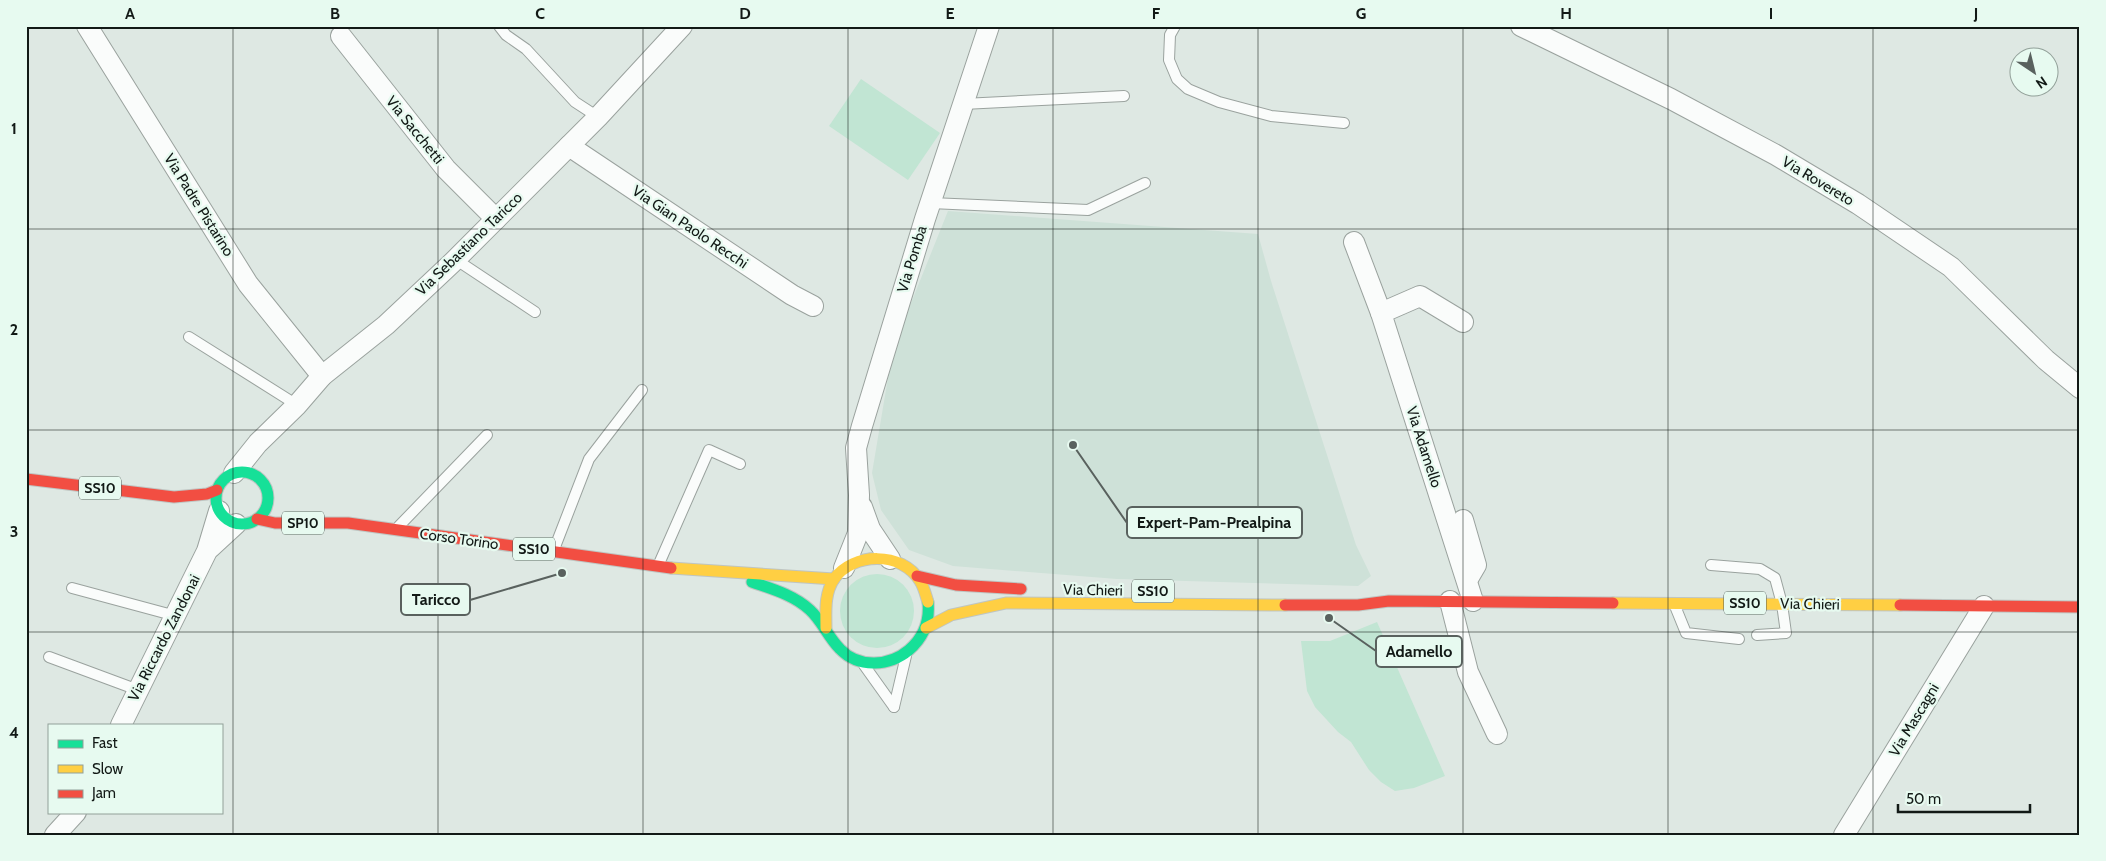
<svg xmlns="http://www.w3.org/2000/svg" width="2106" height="861" font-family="Cabin,sans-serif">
<rect width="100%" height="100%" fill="#dee8e3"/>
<polygon fill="#cee1d8" points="948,211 1258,234 1271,281 1356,545 1371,576 1358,586 1117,579 953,566 909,550 881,510 872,473 893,348"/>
<g fill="#c1e5d3">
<polygon points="861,79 940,133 908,180 829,126"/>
<circle cx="877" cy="611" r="37"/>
<polygon points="1377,622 1445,776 1414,788 1395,791 1381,782 1369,770 1351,742 1338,732 1315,707 1307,691 1301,641 1330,641"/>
</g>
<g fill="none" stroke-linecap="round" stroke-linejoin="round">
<g stroke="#9aa29e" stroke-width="12">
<g id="lane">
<polyline points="499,26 506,35 526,49 575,102 598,117"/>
<polyline points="1175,26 1170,35 1169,60 1177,79 1188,89 1219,102 1271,116 1344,123"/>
<polyline points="963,104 1124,96"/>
<polyline points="931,203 1088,210 1145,183"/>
<polyline points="455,259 535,312"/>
<polyline points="189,337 297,405"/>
<polyline points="399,526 487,435"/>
<polyline points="553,552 589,459 642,390"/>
<polyline points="1711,565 1760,569 1775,578 1782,604 1786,633 1757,635"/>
<polyline points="658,566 709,450 740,464"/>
<polyline points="72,588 176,616"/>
<polyline points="1675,606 1686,633 1739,639"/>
<polyline points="49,657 138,690"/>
<polyline points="864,665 894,707"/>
<polyline points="894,707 906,656"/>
</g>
</g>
<g stroke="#9aa29e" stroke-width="22">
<g id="street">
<polyline points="87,26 248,284 322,376"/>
<polyline points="1521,26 1671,99 1776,155 1858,204 1951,267 2046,360 2080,388"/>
<polyline points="341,36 446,169 496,219"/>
<polyline points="569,146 792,295 813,306"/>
<polyline points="1354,242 1381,313"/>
<polyline points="1463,322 1420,296 1381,313 1473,601"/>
<polyline points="234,473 258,443 297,405 322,376 386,325 452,263 598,117 682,26"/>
<polyline points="862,507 870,529 890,559"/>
<polyline points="1463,520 1476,565 1469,577"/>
<polyline points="210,548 236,524"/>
<polyline points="844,568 858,533 859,495 856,448 862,426 925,219 989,26"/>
<polyline points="1450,601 1468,672 1497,734"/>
<polyline points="121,725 207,551 219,511"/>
<polyline points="55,835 76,812"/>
<polyline points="1844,835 1984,606"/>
</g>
</g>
<g stroke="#bfc5c2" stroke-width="13">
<g id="fast">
<circle cx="242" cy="498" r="26"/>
<path d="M752 582C772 589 794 595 810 610 822 621 828 637 840 649 859 669 890 666 909 650 924 637 930 621 928 602"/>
</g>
</g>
<g stroke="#bfc5c2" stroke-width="13">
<g id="slow">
<polyline points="671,568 834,579"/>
<polyline points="1613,603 1900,605"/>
<path d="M826 628C826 612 824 594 834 579 853 552 902 551 920 581 924 587 926 596 928 602"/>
<polyline points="926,628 951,615 1006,603 1285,605"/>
</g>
</g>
<g stroke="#bfc5c2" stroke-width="13">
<g id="jam">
<polyline points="26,479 174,497 207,494 217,490"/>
<polyline points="257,519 275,523 348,523 671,568"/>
<polyline points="917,576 956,585 1021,589"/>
<polyline points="1285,605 1358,605 1389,601 1613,603"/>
<polyline points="1900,605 2080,607"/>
</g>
</g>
<use href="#lane" stroke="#fafcfb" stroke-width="10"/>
<use href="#street" stroke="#fafcfb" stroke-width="20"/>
<use href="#fast" stroke="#16e098" stroke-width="11"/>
<use href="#slow" stroke="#ffcf43" stroke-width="11"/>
<use href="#jam" stroke="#f24e42" stroke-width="11"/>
</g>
<path fill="none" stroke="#121916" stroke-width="1" stroke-opacity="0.55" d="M233 26V835M438 26V835M643 26V835M848 26V835M1053 26V835M1258 26V835M1463 26V835M1668 26V835M1873 26V835M26 229H2080M26 430H2080M26 632H2080"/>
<g text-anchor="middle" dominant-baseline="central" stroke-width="4.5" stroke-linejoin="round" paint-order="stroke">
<g fill="#e7faf0" stroke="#525c57" stroke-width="1">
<rect x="79" y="476.5" width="42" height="23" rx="4"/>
<rect x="282" y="511.5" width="42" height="23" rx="4"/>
<rect x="513" y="537.5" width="42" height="23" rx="4"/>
<rect x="1132" y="579.5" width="42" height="23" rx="4"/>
<rect x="1724" y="591.5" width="42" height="23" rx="4"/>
</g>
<g font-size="14" font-weight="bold" fill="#121916">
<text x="100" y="488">SS10</text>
<text x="303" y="523">SP10</text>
<text x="534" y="549">SS10</text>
<text x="1153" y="591">SS10</text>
<text x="1745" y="603">SS10</text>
</g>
<g font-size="15" fill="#121916" stroke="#e7faf0">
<text transform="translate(415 130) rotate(51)">Via Sacchetti</text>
<text transform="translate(1818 181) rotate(31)">Via Rovereto</text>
<text transform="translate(199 205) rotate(58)">Via Padre Pistarino</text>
<text transform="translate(690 227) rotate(34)">Via Gian Paolo Recchi</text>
<text transform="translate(469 244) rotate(-44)">Via Sebastiano Taricco</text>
<text transform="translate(912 259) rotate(-73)">Via Pomba</text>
<text transform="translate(1424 447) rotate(72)">Via Adamello</text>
<text transform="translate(459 539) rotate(8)">Corso Torino</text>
<text transform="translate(1093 590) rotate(1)">Via Chieri</text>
<text transform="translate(1810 604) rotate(1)">Via Chieri</text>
<text transform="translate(164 638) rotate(-63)">Via Riccardo Zandonai</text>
<text transform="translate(1914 720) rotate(-59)">Via Mascagni</text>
</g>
</g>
<path fill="none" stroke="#59615e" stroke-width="2" d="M1073 445L1127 523M562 573L470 600M1329 618L1376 651"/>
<g fill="#59615e" stroke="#e7faf0" stroke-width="2">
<circle cx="1073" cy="445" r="5"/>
<circle cx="562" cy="573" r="5"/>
<circle cx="1329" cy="618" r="5"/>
</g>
<g fill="#e7faf0" stroke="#59615e" stroke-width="2">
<rect x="1127" y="507" width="175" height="31" rx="5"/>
<rect x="401" y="584" width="69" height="31" rx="5"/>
<rect x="1376" y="636" width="86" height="31" rx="5"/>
</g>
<g font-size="16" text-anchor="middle" font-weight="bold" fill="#121916">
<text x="1214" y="528">Expert-Pam-Prealpina</text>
<text x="436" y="605">Taricco</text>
<text x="1419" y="657">Adamello</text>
</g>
<rect width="2106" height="861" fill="none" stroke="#e7faf0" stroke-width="55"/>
<rect x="48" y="724" width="175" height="90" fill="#e7faf0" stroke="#92a099"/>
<rect x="58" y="740" width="25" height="8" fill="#16e098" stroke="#92a099"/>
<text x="92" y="748" font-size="15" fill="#121916">Fast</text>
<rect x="58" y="765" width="25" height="8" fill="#ffcf43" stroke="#92a099"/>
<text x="92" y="774" font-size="15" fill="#121916">Slow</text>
<rect x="58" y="790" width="25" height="8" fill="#f24e42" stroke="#92a099"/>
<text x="92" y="798" font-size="15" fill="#121916">Jam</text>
<g transform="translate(2034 72) rotate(145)"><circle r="24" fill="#e7faf0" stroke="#92a099"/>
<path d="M0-4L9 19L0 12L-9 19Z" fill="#59615e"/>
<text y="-8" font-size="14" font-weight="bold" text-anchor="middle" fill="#121916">N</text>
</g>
<path d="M1898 804v8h132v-8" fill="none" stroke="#121916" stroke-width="2.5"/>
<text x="1906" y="804" font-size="15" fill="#121916" stroke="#e7faf0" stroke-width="4" paint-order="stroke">50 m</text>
<rect x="28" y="28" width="2050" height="806" fill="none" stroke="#121916" stroke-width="2"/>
<g font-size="16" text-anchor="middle" font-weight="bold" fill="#121916">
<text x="130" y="19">A</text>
<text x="335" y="19">B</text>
<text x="540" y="19">C</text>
<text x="745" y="19">D</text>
<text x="950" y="19">E</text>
<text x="1156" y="19">F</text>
<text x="1361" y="19">G</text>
<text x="1566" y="19">H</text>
<text x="1771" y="19">I</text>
<text x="1976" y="19">J</text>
<text x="14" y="134">1</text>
<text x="14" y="335">2</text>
<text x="14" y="537">3</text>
<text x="14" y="738">4</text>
</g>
</svg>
